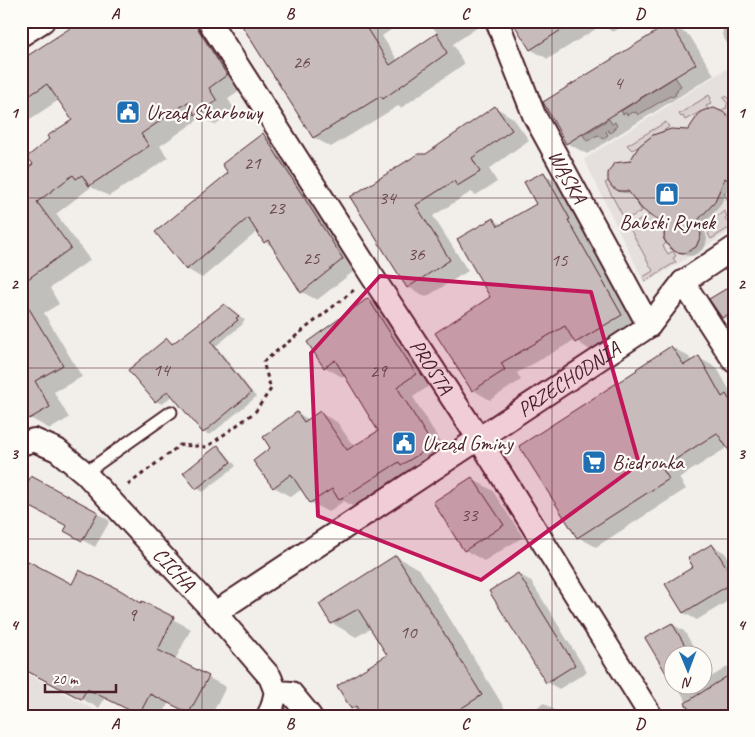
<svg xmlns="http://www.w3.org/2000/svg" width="755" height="737" font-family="Caveat,sans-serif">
<rect width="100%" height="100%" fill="#f2efeb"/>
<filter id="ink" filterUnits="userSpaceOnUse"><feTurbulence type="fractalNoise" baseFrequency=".02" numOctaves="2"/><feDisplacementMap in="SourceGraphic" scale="10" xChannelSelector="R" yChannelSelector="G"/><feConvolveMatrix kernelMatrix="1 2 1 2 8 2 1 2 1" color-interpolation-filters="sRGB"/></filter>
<g filter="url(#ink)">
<g fill="#e5dfdd">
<polygon points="734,64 734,229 645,284 584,159"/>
<polygon points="24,672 106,716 21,716 21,678"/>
</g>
<g fill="#d9d0cf" stroke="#92787d">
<polygon points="675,77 681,86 677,89 678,91 675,93 676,95 672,97 670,96 638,115 636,112 634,113 633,112 627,115 626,113 623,114 621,111"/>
<polygon points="709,95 711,98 710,100 711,104 706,106 708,109 701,114 700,112 685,120 683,116 681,117 679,114"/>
<polygon points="726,96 731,101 734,101 734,114 732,115 730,113 725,117 720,110 727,108 726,106 728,104 723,98"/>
<polygon points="609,119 612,124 615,122 617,126 613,129 614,131 610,133 608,130 606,132 608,135 603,139 598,135 587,141 583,135"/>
<polygon points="666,122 669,127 639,148 638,147 632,150 627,145"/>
<polygon points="609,181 614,189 617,188 619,192 630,185 635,200 642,211 625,220 605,183"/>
<polygon points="734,189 734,212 731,208 729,209 726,206 729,203 724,193 729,190 730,191"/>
<polygon points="724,211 727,216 725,218 727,222 734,218 734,225 711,239 708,234 711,231 708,224"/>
<polygon points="652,213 662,219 666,226 662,229 665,237 663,238 666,243 663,246 668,254 673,251 676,256 673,258 676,262 645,281 643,277 653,271 629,227"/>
</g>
<g fill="#0003">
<polygon points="83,21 204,21 246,87 228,99 236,112 215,125 202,117 160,146 168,158 144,174 109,196 91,187 56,214 90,260 50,288 59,304 44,313 82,377 54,392 69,418 50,429 30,418 21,350 21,175 130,76 62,98 21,125 21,61"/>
<polygon points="240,21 404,21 382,36 398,61 438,34 428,21 487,21 453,44 464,64 401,108 398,106 331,147 313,137"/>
<polygon points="524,21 631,21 613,32 602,25 548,59 530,49"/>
<polygon points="730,21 734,21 734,55 722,35 724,25"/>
<polygon points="671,25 690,36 714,75 587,154 567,143"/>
<polygon points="495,107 513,118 529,140 489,169 497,182 476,195 471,192 433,216 468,271 426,297 408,287 352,197 427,156"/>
<polygon points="725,115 734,121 734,185 730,184 720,206 703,225 707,239 705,247 699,253 692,256 683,255 676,251 667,223 632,193 623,193 616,189 631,162"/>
<polygon points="21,130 26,138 21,141"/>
<polygon points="263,135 278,144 358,268 317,300 302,292 275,248 265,242 258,231 202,278 187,269 156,232 229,174"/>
<polygon points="544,174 562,184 638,325 593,352 575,340 517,373 521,380 490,400 473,390 492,297 493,219 502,225 538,204"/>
<polygon points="734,285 734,324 723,317"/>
<polygon points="368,299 385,309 432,384 413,397 449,456 357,509 344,501 328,512 310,502 302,489 291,497 274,487 272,448 298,413 309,420 320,413 337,422 354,447 379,431 345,374 342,377 325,367"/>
<polygon points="224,305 245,320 242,323 243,324 216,346 256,397 210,435 203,432 173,395 162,404 155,401 167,340 173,343"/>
<polygon points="672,347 689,357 692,362 699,358 717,368 734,398 734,456 728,447 679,478 686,489 596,547 578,537 639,371"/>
<polygon points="218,447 224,451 236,466 203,492 197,488 185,473"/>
<polygon points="472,479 492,490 523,537 484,561 465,550"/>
<polygon points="97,513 110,521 95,547 66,531"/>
<polygon points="712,545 725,553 734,567 734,599 733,598 697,620 684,613 666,584 695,567"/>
<polygon points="396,556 420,570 505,709 494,716 363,716 352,708 389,656 372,628 356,637 332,623"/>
<polygon points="518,574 531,581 587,672 559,689 547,682"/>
<polygon points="73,585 142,604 143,603 191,629 175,660 226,687 211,716 194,716 169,703 162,716 140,716 105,698 99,708 21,668"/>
<polygon points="672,624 684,631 698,654 672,654 672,680 647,638"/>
<polygon points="702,663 711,677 734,663 734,716 695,716 676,684 702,684"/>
<polygon points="544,703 563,716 524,716"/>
</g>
<g fill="#c8bbbb" stroke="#4a1f2b">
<polygon points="81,21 193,21 227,75 209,88 217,101 195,115 188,102 141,134 149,146 124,163 89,186 82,175 76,179 73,175 37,202 71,248 21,284 21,173 33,164 27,157 49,139 47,136 72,120 47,84 21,101 21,60"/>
<polygon points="239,21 362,21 390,65 437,33 447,53 383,99 381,96 313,138"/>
<polygon points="512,21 575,21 530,50"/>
<polygon points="670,23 696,64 566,144 543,102"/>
<polygon points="495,106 512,130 472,158 480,172 457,186 454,181 416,205 450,260 407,288 350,197 418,154 426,154"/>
<polygon points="714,108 723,112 734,122 734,184 725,178 714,203 697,221 701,235 696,247 685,253 676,252 669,247 664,239 665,223 652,217 642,209 628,191 619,191 612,187 608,181 608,173 614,163 630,161 639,146 653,135 671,129 688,130 700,112 705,110"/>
<polygon points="263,133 343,259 301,293 268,240 264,243 248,218 186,270 155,232 228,173 222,164"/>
<polygon points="544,172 570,219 568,220 622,315 575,343 565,326 501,363 505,370 472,391 435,333 490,297 457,239 493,218 498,226 536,204 524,182"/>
<polygon points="734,284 734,311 722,318 709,299"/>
<polygon points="21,295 63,365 35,381 50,407 29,419 21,405"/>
<polygon points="368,298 416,374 397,387 433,446 401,465 399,462 339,500 332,489 310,503 291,474 273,488 253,461 270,448 263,437 297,412 304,422 320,411 347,450 378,431 335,360 324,368 307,342"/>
<polygon points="224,304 239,316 236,318 238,320 211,342 251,393 203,433 168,391 155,402 128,370 167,338 172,344"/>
<polygon points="671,346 684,365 699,356 722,397 726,394 734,407 734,458 717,433 662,468 669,479 577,538 519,446 637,370 636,369"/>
<polygon points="218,445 231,462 196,489 183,473"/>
<polygon points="31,476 98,512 82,541 64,531 67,526 21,502 21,495"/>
<polygon points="472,477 504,525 464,551 433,502"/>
<polygon points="712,544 734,579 734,582 683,613 665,584 693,567 688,558"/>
<polygon points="396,555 482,695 449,716 362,716 356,706 351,709 337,686 387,655 358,609 331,624 319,604"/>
<polygon points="28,561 72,584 79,570 120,590 141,603 142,601 174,617 158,650 209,676 189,713 150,694 139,715 87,689 81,699 21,668 21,574"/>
<polygon points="518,573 575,665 546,683 489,591"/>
<polygon points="672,623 690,654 672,654 672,683 645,638"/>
<polygon points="734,672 734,716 693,716 685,703"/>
</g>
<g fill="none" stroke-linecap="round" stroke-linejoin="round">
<g stroke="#4a1f2b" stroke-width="15">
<polyline id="lane" points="85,473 171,412"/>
</g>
<g stroke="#4a1f2b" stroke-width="26">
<g id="street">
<path id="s1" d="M209 21 372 276 479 439 651 716"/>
<path id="s2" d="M497 21 534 115 649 326"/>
<polyline points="21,35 43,21"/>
<polyline points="683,282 734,361"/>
<path id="s3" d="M21 444 34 440 57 450 85 473 215 613 270 677 276 692 291 693 310 716"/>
<path id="s4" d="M215 613 649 326 683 282 734 248"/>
<polyline points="268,716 272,708 276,692"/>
</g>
</g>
<polyline stroke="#4a1f2b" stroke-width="3" stroke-dasharray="4 4" stroke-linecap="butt" points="128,485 180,445 207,447 255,412 271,389 263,362 354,290"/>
<use href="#lane" stroke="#fdfcf7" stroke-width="11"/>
<use href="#street" stroke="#fdfcf7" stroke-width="22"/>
</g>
</g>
<path fill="#c2185b" fill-opacity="0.2" stroke="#c2185b" stroke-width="4" stroke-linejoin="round" d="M380 276 591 292 639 464 481 580 318 516 311 353Z"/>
<path fill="none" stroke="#4a1f2b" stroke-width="1" stroke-opacity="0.55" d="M202 21V716M378 21V716M552 21V716M21 198H734M21 368H734M21 539H734"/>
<defs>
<g id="civic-square" transform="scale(1.25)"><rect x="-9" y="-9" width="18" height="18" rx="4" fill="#1f6fb2" stroke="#fdfcf7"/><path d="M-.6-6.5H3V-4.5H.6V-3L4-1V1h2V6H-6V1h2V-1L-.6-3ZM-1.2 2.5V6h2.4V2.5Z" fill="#fff"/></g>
<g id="shop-square" transform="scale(1.25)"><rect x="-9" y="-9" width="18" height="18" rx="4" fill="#1f6fb2" stroke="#fdfcf7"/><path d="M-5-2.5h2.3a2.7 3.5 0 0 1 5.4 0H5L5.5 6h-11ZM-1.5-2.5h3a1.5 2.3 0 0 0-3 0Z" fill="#fff"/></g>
<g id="supermarket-square" transform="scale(1.25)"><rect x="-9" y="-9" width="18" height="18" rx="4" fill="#1f6fb2" stroke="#fdfcf7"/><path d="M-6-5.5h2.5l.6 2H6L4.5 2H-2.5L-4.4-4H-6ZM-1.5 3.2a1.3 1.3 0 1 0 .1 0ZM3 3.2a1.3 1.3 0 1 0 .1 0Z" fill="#fff"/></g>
</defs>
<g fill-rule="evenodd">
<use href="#civic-square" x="128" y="112"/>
<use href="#shop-square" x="667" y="194"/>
<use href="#civic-square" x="404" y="443"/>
<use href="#supermarket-square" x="594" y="462"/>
</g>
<g text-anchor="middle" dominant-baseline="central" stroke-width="4.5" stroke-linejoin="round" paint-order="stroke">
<g font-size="19" fill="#6a464f">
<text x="301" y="62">26</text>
<text x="618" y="83">4</text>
<text x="252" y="163">21</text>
<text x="387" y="198">34</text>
<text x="276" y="208">23</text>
<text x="416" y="254">36</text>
<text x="311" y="258">25</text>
<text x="559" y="260">15</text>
<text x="161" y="370">14</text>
<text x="378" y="371">29</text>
<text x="469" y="515">33</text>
<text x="132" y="615">9</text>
<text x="408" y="632">10</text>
</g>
<g font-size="21" fill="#4a1f2b" stroke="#fdfcf7" text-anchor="start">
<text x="146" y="112">Urząd Skarbowy</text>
<text x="667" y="222" text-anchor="middle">Babski Rynek</text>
<text x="422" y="443">Urząd Gminy</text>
<text x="612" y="462">Biedronka</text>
</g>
<g font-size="21" fill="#4a1f2b" stroke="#fdfcf7">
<text stroke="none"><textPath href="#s2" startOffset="171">WĄSKA</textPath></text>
<text stroke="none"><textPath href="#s1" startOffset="411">PROSTA</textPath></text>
<text stroke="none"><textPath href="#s4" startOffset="424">PRZECHODNIA</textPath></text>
<text stroke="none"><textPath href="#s3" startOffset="206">CICHA</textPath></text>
</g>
</g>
<rect width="755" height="737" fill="none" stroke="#fdfcf7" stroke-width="55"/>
<g transform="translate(688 670) rotate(179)"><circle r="24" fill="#fdfcf7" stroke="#b5a4a5"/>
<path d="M0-4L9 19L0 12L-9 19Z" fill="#1f6fb2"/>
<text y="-8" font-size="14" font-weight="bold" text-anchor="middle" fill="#4a1f2b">N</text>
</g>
<path d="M45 684v8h71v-8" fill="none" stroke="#4a1f2b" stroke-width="2.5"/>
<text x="52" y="684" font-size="15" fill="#4a1f2b" stroke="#fdfcf7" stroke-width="4" paint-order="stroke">20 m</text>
<rect x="28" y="28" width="700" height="682" fill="none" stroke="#4a1f2b" stroke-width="2"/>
<g font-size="16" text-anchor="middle" font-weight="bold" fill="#4a1f2b">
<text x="115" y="19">A</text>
<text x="290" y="19">B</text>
<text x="465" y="19">C</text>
<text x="640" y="19">D</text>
<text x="14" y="118">1</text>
<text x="741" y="118">1</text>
<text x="14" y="289">2</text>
<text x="741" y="289">2</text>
<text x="14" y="459">3</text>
<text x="741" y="459">3</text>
<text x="14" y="630">4</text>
<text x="741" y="630">4</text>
<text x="115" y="729">A</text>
<text x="290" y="729">B</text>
<text x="465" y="729">C</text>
<text x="640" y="729">D</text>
</g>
</svg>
